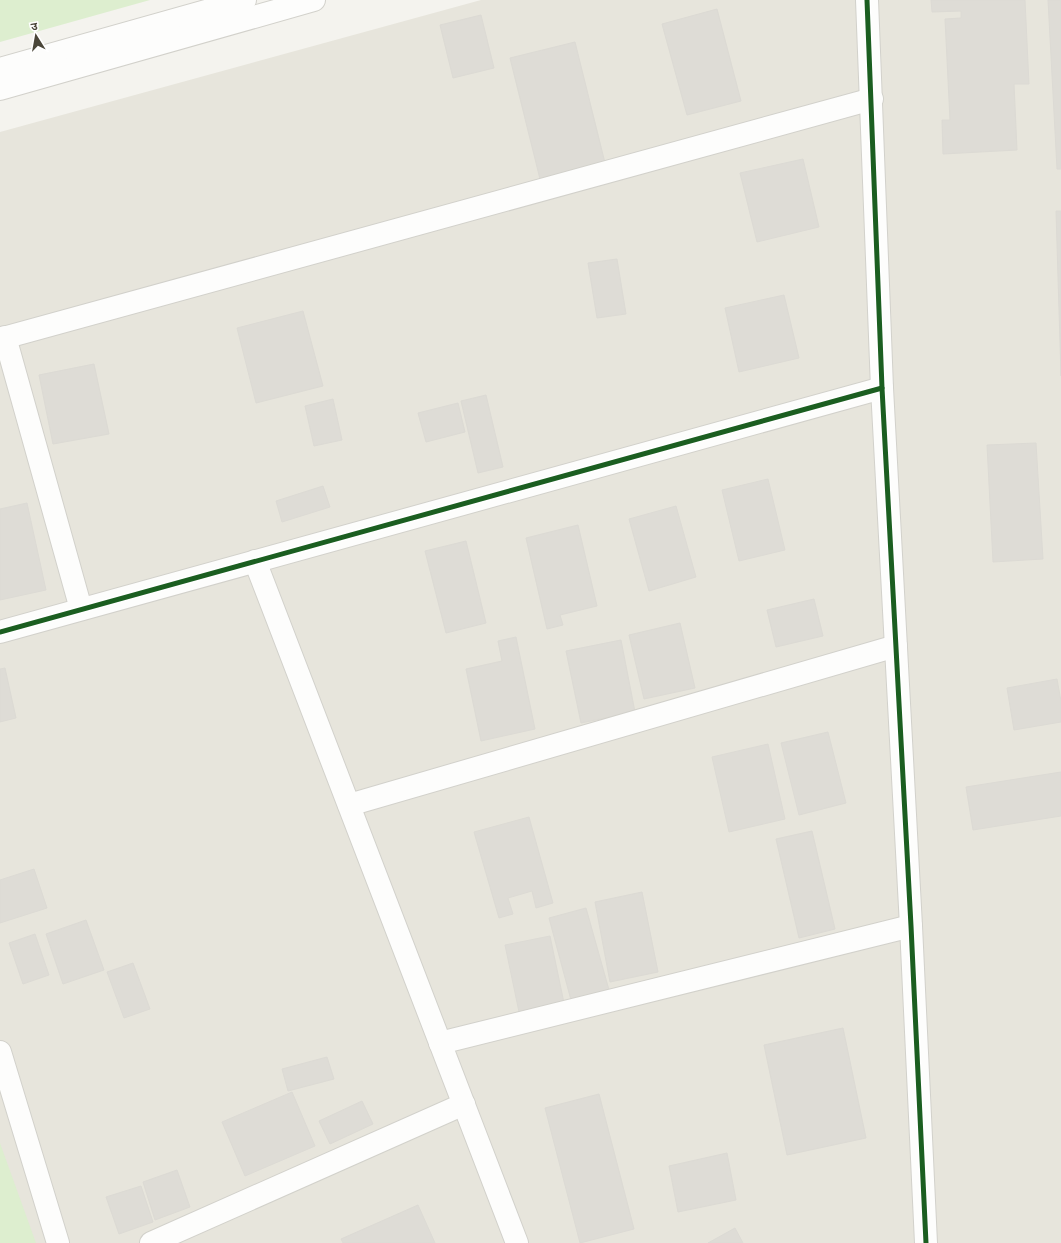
<svg xmlns="http://www.w3.org/2000/svg" width="1061" height="1243" font-family="'Fira Sans Condensed','Noto Sans Devanagari',sans-serif">
<rect width="100%" height="100%" fill="#f4f3ee"/>
<polygon fill="#e7e5dc" points="481,0 1061,0 1061,1243 0,1243 0,132"/>
<g fill="#ddeecf">
<polygon points="0,0 150,0 0,42"/>
<polygon points="0,1143 36,1243 0,1243"/>
</g>
<g fill="#dedcd6" stroke="#dcdad4">
<polygon points="931,0 1025,0 1029,84 1014,84 1017,150 943,154 942,120 950,120 945,19 961,18 961,11 932,12"/>
<polygon points="1048,0 1061,0 1061,169 1057,169"/>
<polygon points="717,9 741,101 687,115 662,24"/>
<polygon points="481,15 494,68 453,78 440,25"/>
<polygon points="575,42 605,163 540,179 510,58"/>
<polygon points="803,159 819,227 757,242 740,173"/>
<polygon points="1056,211 1061,211 1061,376"/>
<polygon points="617,259 626,314 597,318 588,263"/>
<polygon points="784,295 799,358 739,372 725,308"/>
<polygon points="303,311 323,386 256,403 237,328"/>
<polygon points="94,364 109,434 53,444 39,375"/>
<polygon points="486,395 503,467 478,473 461,401"/>
<polygon points="333,399 342,440 314,446 305,406"/>
<polygon points="458,403 465,432 426,442 418,413"/>
<polygon points="1036,443 1043,559 993,562 987,445"/>
<polygon points="768,479 785,550 739,561 722,490"/>
<polygon points="323,486 330,507 282,522 276,501"/>
<polygon points="27,503 46,590 0,600 0,509"/>
<polygon points="676,506 696,577 649,591 629,519"/>
<polygon points="578,525 597,606 560,615 563,625 547,629 526,538"/>
<polygon points="466,541 486,623 446,633 425,551"/>
<polygon points="814,599 823,636 776,647 767,610"/>
<polygon points="680,623 695,688 644,699 629,635"/>
<polygon points="516,637 535,729 481,741 466,669 502,661 498,641"/>
<polygon points="621,640 635,712 581,723 566,651"/>
<polygon points="5,668 16,718 0,722 0,669"/>
<polygon points="1057,679 1061,701 1061,722 1014,730 1007,688"/>
<polygon points="828,732 846,803 799,815 781,743"/>
<polygon points="768,744 785,819 729,832 712,757"/>
<polygon points="1061,772 1061,816 973,830 966,787"/>
<polygon points="529,817 553,903 536,908 532,891 508,898 513,914 499,918 474,832"/>
<polygon points="812,831 835,929 799,938 776,839"/>
<polygon points="34,869 47,908 0,923 0,880"/>
<polygon points="642,892 658,972 610,982 595,902"/>
<polygon points="586,908 609,990 571,1000 549,918"/>
<polygon points="86,920 104,970 63,984 46,934"/>
<polygon points="35,934 49,975 23,984 9,943"/>
<polygon points="550,936 564,1003 519,1012 505,945"/>
<polygon points="133,963 150,1009 124,1018 107,972"/>
<polygon points="843,1028 866,1138 787,1155 764,1045"/>
<polygon points="327,1057 334,1079 288,1091 282,1069"/>
<polygon points="292,1092 315,1146 245,1176 222,1122"/>
<polygon points="599,1094 634,1229 580,1243 545,1108"/>
<polygon points="362,1101 373,1124 330,1144 319,1121"/>
<polygon points="727,1153 736,1200 678,1212 669,1166"/>
<polygon points="177,1170 190,1207 155,1220 143,1182"/>
<polygon points="141,1186 153,1222 119,1234 106,1197"/>
<polygon points="418,1205 435,1243 343,1243 341,1239"/>
<polygon points="735,1228 743,1243 708,1243"/>
</g>
<g fill="none" stroke-linecap="round" stroke-linejoin="round">
<g stroke="#d2d1cb" stroke-width="24">
<g id="minor">
<polyline points="867,0 882,388 911,926 926,1243"/>
<polyline points="0,69 245,0"/>
<polyline points="0,89 314,0"/>
<polyline points="5,337 81,609"/>
<polyline points="0,339 872,99"/>
<polyline points="255,561 517,1243"/>
<polyline points="0,632 882,388"/>
<polyline points="349,805 896,646"/>
<polyline points="440,1043 911,926"/>
<polyline points="0,1052 58,1243"/>
<polyline points="151,1243 464,1104"/>
</g>
</g>
<use href="#minor" stroke="#fdfdfc" stroke-width="22"/>
<g stroke="#fff" stroke-width="8">
<g id="cycleway">
<polyline points="867,0 882,388 911,926 926,1243"/>
<polyline points="0,632 882,388"/>
</g>
</g>
<use href="#cycleway" stroke="#1b5e20" stroke-width="5"/>
</g>
<g transform="translate(36 36) rotate(349)" stroke="#ffffff" stroke-width="3" paint-order="stroke">
<path d="M0-3L7 15L0 10L-7 15Z" fill="#4a4639"/>
<text y="-6" font-size="11" font-weight="bold" text-anchor="middle" fill="#4a4639">उ</text>
</g>
</svg>
